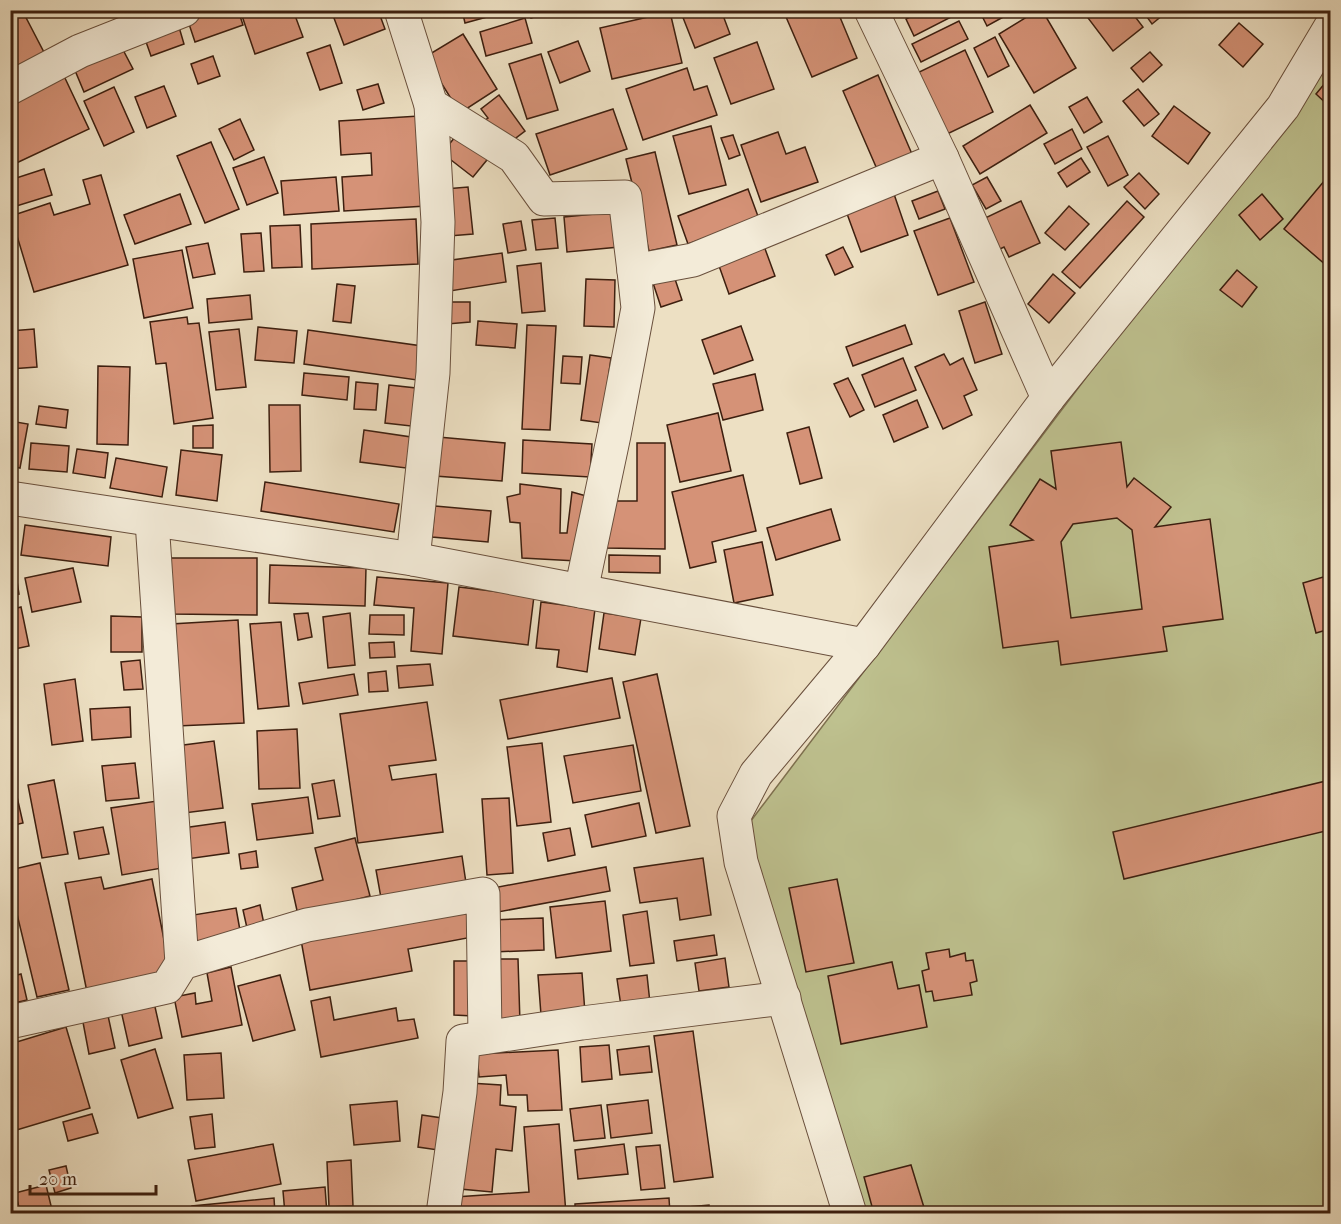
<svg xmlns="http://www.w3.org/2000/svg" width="1341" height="1224" font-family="'IM FELL French Canon',serif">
<rect width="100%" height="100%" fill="#ede0c3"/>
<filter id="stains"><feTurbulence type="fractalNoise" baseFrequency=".00333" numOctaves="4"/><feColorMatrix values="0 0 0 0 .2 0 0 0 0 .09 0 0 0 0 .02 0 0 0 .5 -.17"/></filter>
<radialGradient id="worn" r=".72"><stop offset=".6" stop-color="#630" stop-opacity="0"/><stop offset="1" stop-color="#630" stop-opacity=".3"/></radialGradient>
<polygon fill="#bec18f" stroke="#7e704f" stroke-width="1.5" points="1330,59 1330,1213 861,1213 747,826 1110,346"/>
<g fill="#d59277" stroke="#3d1f0f" stroke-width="1.5" fill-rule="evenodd">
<polygon points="16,10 22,10 48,60 10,80 10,13"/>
<polygon points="218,10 238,10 243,25 195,42 188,21"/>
<polygon points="240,10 293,10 303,37 255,54"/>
<polygon points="331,10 378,10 385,29 344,45"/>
<polygon points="462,10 497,10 498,14 465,23"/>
<polygon points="528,10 553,10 553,11 531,18"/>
<polygon points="680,10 721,10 730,34 695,48"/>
<polygon points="783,10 837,10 857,58 812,77"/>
<polygon points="924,10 960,10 961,12 914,36 906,19"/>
<polygon points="979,10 1016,10 987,26"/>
<polygon points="1038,10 1042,10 1076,68 1034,93 999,34"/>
<polygon points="1098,10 1130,10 1143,27 1113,51 1088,18"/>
<polygon points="1142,10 1169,10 1152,24"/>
<polygon points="670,12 682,63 612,79 600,28"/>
<polygon points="525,18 532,43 486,56 480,32"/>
<polygon points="959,21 968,39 921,62 912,44"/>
<polygon points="1239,23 1263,44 1243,67 1219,45"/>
<polygon points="179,27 184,44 151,56 145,39"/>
<polygon points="463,34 497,89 460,113 425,57"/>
<polygon points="995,37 1009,66 988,77 974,48"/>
<polygon points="578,41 590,71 560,83 548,52"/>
<polygon points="757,42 774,89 731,104 714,58"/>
<polygon points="330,45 342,83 320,90 307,53"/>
<polygon points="121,46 133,69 84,92 74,68"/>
<polygon points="965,50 993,112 943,136 915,74"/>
<polygon points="1150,52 1162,65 1143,82 1131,68"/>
<polygon points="541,54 558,110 527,119 509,64"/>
<polygon points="213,56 220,76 198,84 191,64"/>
<polygon points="687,68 694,90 707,86 717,115 643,140 626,89"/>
<polygon points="878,75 915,161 880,176 843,91"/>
<polygon points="64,76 89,129 10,166 10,101"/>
<polygon points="1330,77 1330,107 1316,94"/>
<polygon points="378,84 384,103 363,110 357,90"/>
<polygon points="164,86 176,116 147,128 135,97"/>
<polygon points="114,87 134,132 104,146 84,101"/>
<polygon points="1138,89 1159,114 1144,126 1123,101"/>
<polygon points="499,95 525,131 508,144 481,123 488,118 481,109"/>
<polygon points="1087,97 1102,122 1084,133 1069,107"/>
<polygon points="1030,105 1047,133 980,174 963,146"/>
<polygon points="1174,106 1210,133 1188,164 1152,136"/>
<polygon points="613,109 627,149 550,175 536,134"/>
<polygon points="419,116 426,206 344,211 342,177 372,175 371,153 341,155 339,121"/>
<polygon points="240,119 254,150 234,160 219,129"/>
<polygon points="711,126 726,185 689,194 673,136"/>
<polygon points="1072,129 1082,149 1055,164 1044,144"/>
<polygon points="460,131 491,155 473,177 442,153"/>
<polygon points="778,132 786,154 805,147 818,182 761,202 741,145"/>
<polygon points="733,135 740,155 729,159 721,138"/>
<polygon points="1108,136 1128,175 1108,186 1087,147"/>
<polygon points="211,142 239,209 205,223 177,156"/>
<polygon points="655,152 677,245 649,251 626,159"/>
<polygon points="264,157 278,193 247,205 233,168"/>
<polygon points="1081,158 1090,172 1067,187 1058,173"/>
<polygon points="44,169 52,195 10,208 10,180"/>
<polygon points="1139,173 1159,194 1145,209 1124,187"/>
<polygon points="1330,174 1330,263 1327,266 1284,229"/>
<polygon points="101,175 128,265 34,292 11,216 50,203 54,215 90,204 83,180"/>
<polygon points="336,177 339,211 284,215 281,181"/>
<polygon points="987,177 1001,201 986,209 972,185"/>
<polygon points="468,187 473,234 449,236 445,189"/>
<polygon points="748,189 759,219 688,244 678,216"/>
<polygon points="938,191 945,209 919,219 912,201"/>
<polygon points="180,194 191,224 135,244 124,215"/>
<polygon points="894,194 908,235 861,252 846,211"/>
<polygon points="1262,194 1283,219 1260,240 1239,215"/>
<polygon points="1021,201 1040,243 1009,257 1004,247 998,250 983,219"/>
<polygon points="1127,201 1144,217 1080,288 1062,272"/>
<polygon points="1069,206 1089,224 1065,250 1045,233"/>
<polygon points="615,212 619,247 567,252 564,217"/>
<polygon points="555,218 558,248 536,250 532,220"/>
<polygon points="950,218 974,282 938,295 914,231"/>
<polygon points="416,219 418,264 312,269 311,224"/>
<polygon points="521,221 526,250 508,253 503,224"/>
<polygon points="300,225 302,267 272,268 270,226"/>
<polygon points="261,233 264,271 244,272 241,234"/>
<polygon points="208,243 215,274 193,278 186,247"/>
<polygon points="764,246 775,276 729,294 718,263"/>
<polygon points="843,247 853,267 835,275 826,255"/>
<polygon points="182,250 193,308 144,318 133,259"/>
<polygon points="502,253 506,282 450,291 445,261"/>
<polygon points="541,263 545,311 522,313 517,266"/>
<polygon points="1237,270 1257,287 1242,307 1220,290"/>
<polygon points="1053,274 1075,293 1049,323 1028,304"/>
<polygon points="674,276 682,300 661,307 653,283"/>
<polygon points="586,279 615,280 614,327 584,326"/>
<polygon points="337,284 355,286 351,323 333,321"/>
<polygon points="250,295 252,319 209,323 207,299"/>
<polygon points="446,302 470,302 470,322 447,324"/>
<polygon points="985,302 1002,354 975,363 959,311"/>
<polygon points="187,317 188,324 199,323 213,418 174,424 166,363 156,364 150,322"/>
<polygon points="478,321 517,324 515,348 476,345"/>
<polygon points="527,325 556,326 550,430 522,429"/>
<polygon points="905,325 912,344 853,366 846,347"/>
<polygon points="741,326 753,360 714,374 702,340"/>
<polygon points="258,327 297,331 294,363 255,360"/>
<polygon points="34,329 37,367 10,369 10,331"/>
<polygon points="239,329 246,387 216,390 209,332"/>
<polygon points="308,330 422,346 417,380 304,364"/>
<polygon points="944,354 950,365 963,358 977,390 964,396 972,415 943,429 915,367"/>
<polygon points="590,355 611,358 602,423 581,420"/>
<polygon points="563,356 582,357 580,384 561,383"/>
<polygon points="903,358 916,390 875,407 862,375"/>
<polygon points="98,366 130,367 128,445 97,444"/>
<polygon points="304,373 349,377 347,400 302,395"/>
<polygon points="755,374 763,410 723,420 713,384"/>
<polygon points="848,378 864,410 850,417 834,384"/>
<polygon points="356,382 378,384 376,410 354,409"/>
<polygon points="389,385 416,388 411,426 385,423"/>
<polygon points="917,400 928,427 894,442 883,415"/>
<polygon points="269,405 300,405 301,471 270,472"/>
<polygon points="39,406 68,410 66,428 36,424"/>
<polygon points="718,413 731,471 680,482 667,425"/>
<polygon points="10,421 28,424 20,468 10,466"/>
<polygon points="213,425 213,448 193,448 193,426"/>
<polygon points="809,427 822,478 800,484 787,433"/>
<polygon points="364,430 411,437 406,468 360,462"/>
<polygon points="438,437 505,443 502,481 435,476"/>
<polygon points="523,440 592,444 590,477 522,473"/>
<path d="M1121 442 1127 487 1134 478 1171 507 1155 527 1210 519 1223 619 1163 627 1167 651 1061 665 1058 641 1003 648 989 547 1033 540 1010 525 1040 479 1056 489 1051 451ZM1117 518 1132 530 1142 609 1071 618 1061 542 1073 524Z"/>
<polygon points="31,443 69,446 67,472 29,469"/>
<polygon points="637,443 665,443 665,549 606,548 606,501 637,501"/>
<polygon points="77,449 108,453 105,478 73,473"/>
<polygon points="181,450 222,455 217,501 176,495"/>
<polygon points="116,458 167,467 162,497 110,488"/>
<polygon points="743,475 756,531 712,542 716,562 690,568 672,492"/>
<polygon points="265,482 399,504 394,532 261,511"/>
<polygon points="520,484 561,489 560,533 567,533 572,492 597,499 577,561 522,558 520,523 510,522 507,497 520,494"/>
<polygon points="435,506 491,511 488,542 432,537"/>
<polygon points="831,509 840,540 776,560 767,528"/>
<polygon points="25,525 111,537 108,566 21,555"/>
<polygon points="10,535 19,594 10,595"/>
<polygon points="762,542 773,595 734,603 724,550"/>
<polygon points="609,555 660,556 660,573 609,572"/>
<polygon points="171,558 257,558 257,615 171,614"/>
<polygon points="270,565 366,568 365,606 269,603"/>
<polygon points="73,568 81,602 32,612 25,578"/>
<polygon points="1330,575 1330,629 1316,633 1303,583"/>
<polygon points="377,577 448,583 442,654 411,651 414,608 374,605"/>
<polygon points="459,587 534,596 528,645 453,636"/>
<polygon points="541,602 595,609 587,672 557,667 559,650 536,648"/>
<polygon points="21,607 29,646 10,650 10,610"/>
<polygon points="308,613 312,637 298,640 294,614"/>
<polygon points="350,613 355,665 328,668 323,617"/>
<polygon points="604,613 641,618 635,655 599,649"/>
<polygon points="370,615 404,615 404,635 369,634"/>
<polygon points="111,616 142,617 142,652 111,652"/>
<polygon points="238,620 244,723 177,726 171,624"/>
<polygon points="281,622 289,706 258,709 250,624"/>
<polygon points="394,642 395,657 370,658 369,643"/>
<polygon points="140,660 143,689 124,690 121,662"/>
<polygon points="430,664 433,685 399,688 397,666"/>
<polygon points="386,671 388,691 369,692 368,673"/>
<polygon points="354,674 358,695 303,704 299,683"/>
<polygon points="657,674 690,826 656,833 623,682"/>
<polygon points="612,678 620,718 508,739 500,700"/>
<polygon points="75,679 83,741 52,745 44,684"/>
<polygon points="427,702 436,760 389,766 392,780 436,774 443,832 358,843 340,714"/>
<polygon points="130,707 131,737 92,740 90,709"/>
<polygon points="297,729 300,788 259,789 257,731"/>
<polygon points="214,741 223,808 184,813 176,746"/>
<polygon points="542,743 551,822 517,826 507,747"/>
<polygon points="633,745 641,791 573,803 564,756"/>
<polygon points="135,763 139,798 106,801 102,766"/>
<polygon points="54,780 68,854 42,858 28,785"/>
<polygon points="334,780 340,816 318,819 312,784"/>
<polygon points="1330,780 1330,830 1124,879 1113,832"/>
<polygon points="15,788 23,823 10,826 10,789"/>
<polygon points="308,797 313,833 257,840 252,804"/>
<polygon points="509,798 513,873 487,875 482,799"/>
<polygon points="157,801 168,867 122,875 111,808"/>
<polygon points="639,803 646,836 592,847 585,815"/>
<polygon points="225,822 229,853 187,859 183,828"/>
<polygon points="103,827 109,854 79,859 74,832"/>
<polygon points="570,828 575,855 548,861 543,833"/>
<polygon points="355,838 370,896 298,915 292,888 323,880 315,848"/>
<polygon points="256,851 258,867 241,869 239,854"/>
<polygon points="462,856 466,883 381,898 376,870"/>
<polygon points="703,858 711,915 680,920 677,898 640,903 634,868"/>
<polygon points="40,863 69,990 37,997 10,885 10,870"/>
<polygon points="606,867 610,891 498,912 493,888"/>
<polygon points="101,877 104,889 152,879 171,975 87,992 65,883"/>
<polygon points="837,879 854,963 806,972 789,888"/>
<polygon points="605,901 611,951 556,958 550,907"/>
<polygon points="260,905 264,924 247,928 243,910"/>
<polygon points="472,907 478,936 408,949 412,971 310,990 301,940"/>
<polygon points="236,908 241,936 192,945 187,916"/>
<polygon points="647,911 654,963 630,966 623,915"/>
<polygon points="543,918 544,950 493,952 492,920"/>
<polygon points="714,935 717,955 677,961 674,941"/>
<polygon points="949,949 950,957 965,953 966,961 973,960 977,981 970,983 972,995 934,1001 932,991 926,992 922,971 929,969 926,953"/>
<polygon points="725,958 729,987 699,991 695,963"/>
<polygon points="491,959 518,959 520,1023 493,1023"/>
<polygon points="454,961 474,961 473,1016 454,1015"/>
<polygon points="892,962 898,989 919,985 927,1027 841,1044 828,976"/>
<polygon points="231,967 242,1025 182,1037 174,997 195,993 196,1004 212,1001 207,973"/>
<polygon points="582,973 585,1013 541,1015 538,975"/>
<polygon points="21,974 27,1000 10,1004 10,977"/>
<polygon points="280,975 295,1030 253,1041 238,986"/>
<polygon points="647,975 650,1003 621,1006 617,979"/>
<polygon points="330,997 334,1020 396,1008 398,1021 414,1019 418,1038 321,1057 311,1001"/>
<polygon points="153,998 162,1038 129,1046 120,1006"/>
<polygon points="107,1011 115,1048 89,1054 82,1017"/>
<polygon points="66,1027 90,1108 10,1132 10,1044"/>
<polygon points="693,1031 713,1177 674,1182 654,1036"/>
<polygon points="609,1045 612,1079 582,1082 580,1047"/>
<polygon points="649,1046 652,1072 620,1075 617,1050"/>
<polygon points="155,1049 173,1108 138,1118 121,1060"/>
<polygon points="558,1050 562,1110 528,1111 527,1095 508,1095 506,1075 479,1077 477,1054"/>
<polygon points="221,1053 224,1098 187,1100 184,1055"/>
<polygon points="469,1083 501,1085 500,1105 516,1107 512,1151 496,1149 492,1192 460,1189"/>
<polygon points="648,1100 652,1133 611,1138 607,1105"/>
<polygon points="397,1101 400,1141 354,1145 350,1105"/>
<polygon points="601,1105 605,1138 574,1141 570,1109"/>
<polygon points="92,1114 98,1133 68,1141 63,1122"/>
<polygon points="212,1114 215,1147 195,1149 190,1117"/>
<polygon points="422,1115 442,1118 438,1150 418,1147"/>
<polygon points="559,1124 566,1214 456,1214 455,1197 529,1192 524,1127"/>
<polygon points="273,1144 281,1184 196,1201 188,1160"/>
<polygon points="624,1144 628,1174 578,1179 575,1150"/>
<polygon points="660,1145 665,1188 641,1190 636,1147"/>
<polygon points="351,1160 353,1206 329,1207 327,1162"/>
<polygon points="911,1165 926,1214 874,1214 864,1177"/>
<polygon points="66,1166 71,1188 55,1193 49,1170"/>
<polygon points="46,1185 53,1214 21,1214 15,1193"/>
<polygon points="325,1187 327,1214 285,1214 283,1191"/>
<polygon points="274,1198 275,1214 193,1214 192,1206"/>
<polygon points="669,1198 670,1214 575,1214 575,1204"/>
<polygon points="709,1205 710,1214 678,1214 677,1208"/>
</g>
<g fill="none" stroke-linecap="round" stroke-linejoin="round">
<g stroke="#694f3c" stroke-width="35">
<g id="minor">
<polyline points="401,10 431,105 438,222 433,373 413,559"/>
<polyline points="871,10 942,158 1048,398"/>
<polyline points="10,88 80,51 184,10"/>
<polyline points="431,105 514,157 544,199 625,197 634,271"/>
<polyline points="10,498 413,559 864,645"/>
<polyline points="152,521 182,963"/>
<polyline points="581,591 614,435 638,308 634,271 693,260 942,158"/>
<polyline points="10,1022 167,987 182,963 307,925 483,894 485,1037"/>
<polyline points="443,1214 460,1092 463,1041 582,1023 784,998"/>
<polyline points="850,1214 741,862 734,816 756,774 864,645 1048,398 1283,107 1330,28"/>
</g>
</g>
<use href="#minor" stroke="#f3ebd8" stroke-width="33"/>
</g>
<rect width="1341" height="1224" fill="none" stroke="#ede0c3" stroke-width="36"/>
<rect x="12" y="12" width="1317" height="1200" fill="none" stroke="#3d1f0f" stroke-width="3"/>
<rect x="18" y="18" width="1305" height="1188" fill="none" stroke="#3d1f0f" stroke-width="1.5"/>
<path d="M30 1185v9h126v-9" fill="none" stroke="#3d1f0f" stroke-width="3"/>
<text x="39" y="1185" font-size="18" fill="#3d1f0f" stroke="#f3ebd8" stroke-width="4.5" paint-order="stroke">20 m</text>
<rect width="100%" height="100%" filter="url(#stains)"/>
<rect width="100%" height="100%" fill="url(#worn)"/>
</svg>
